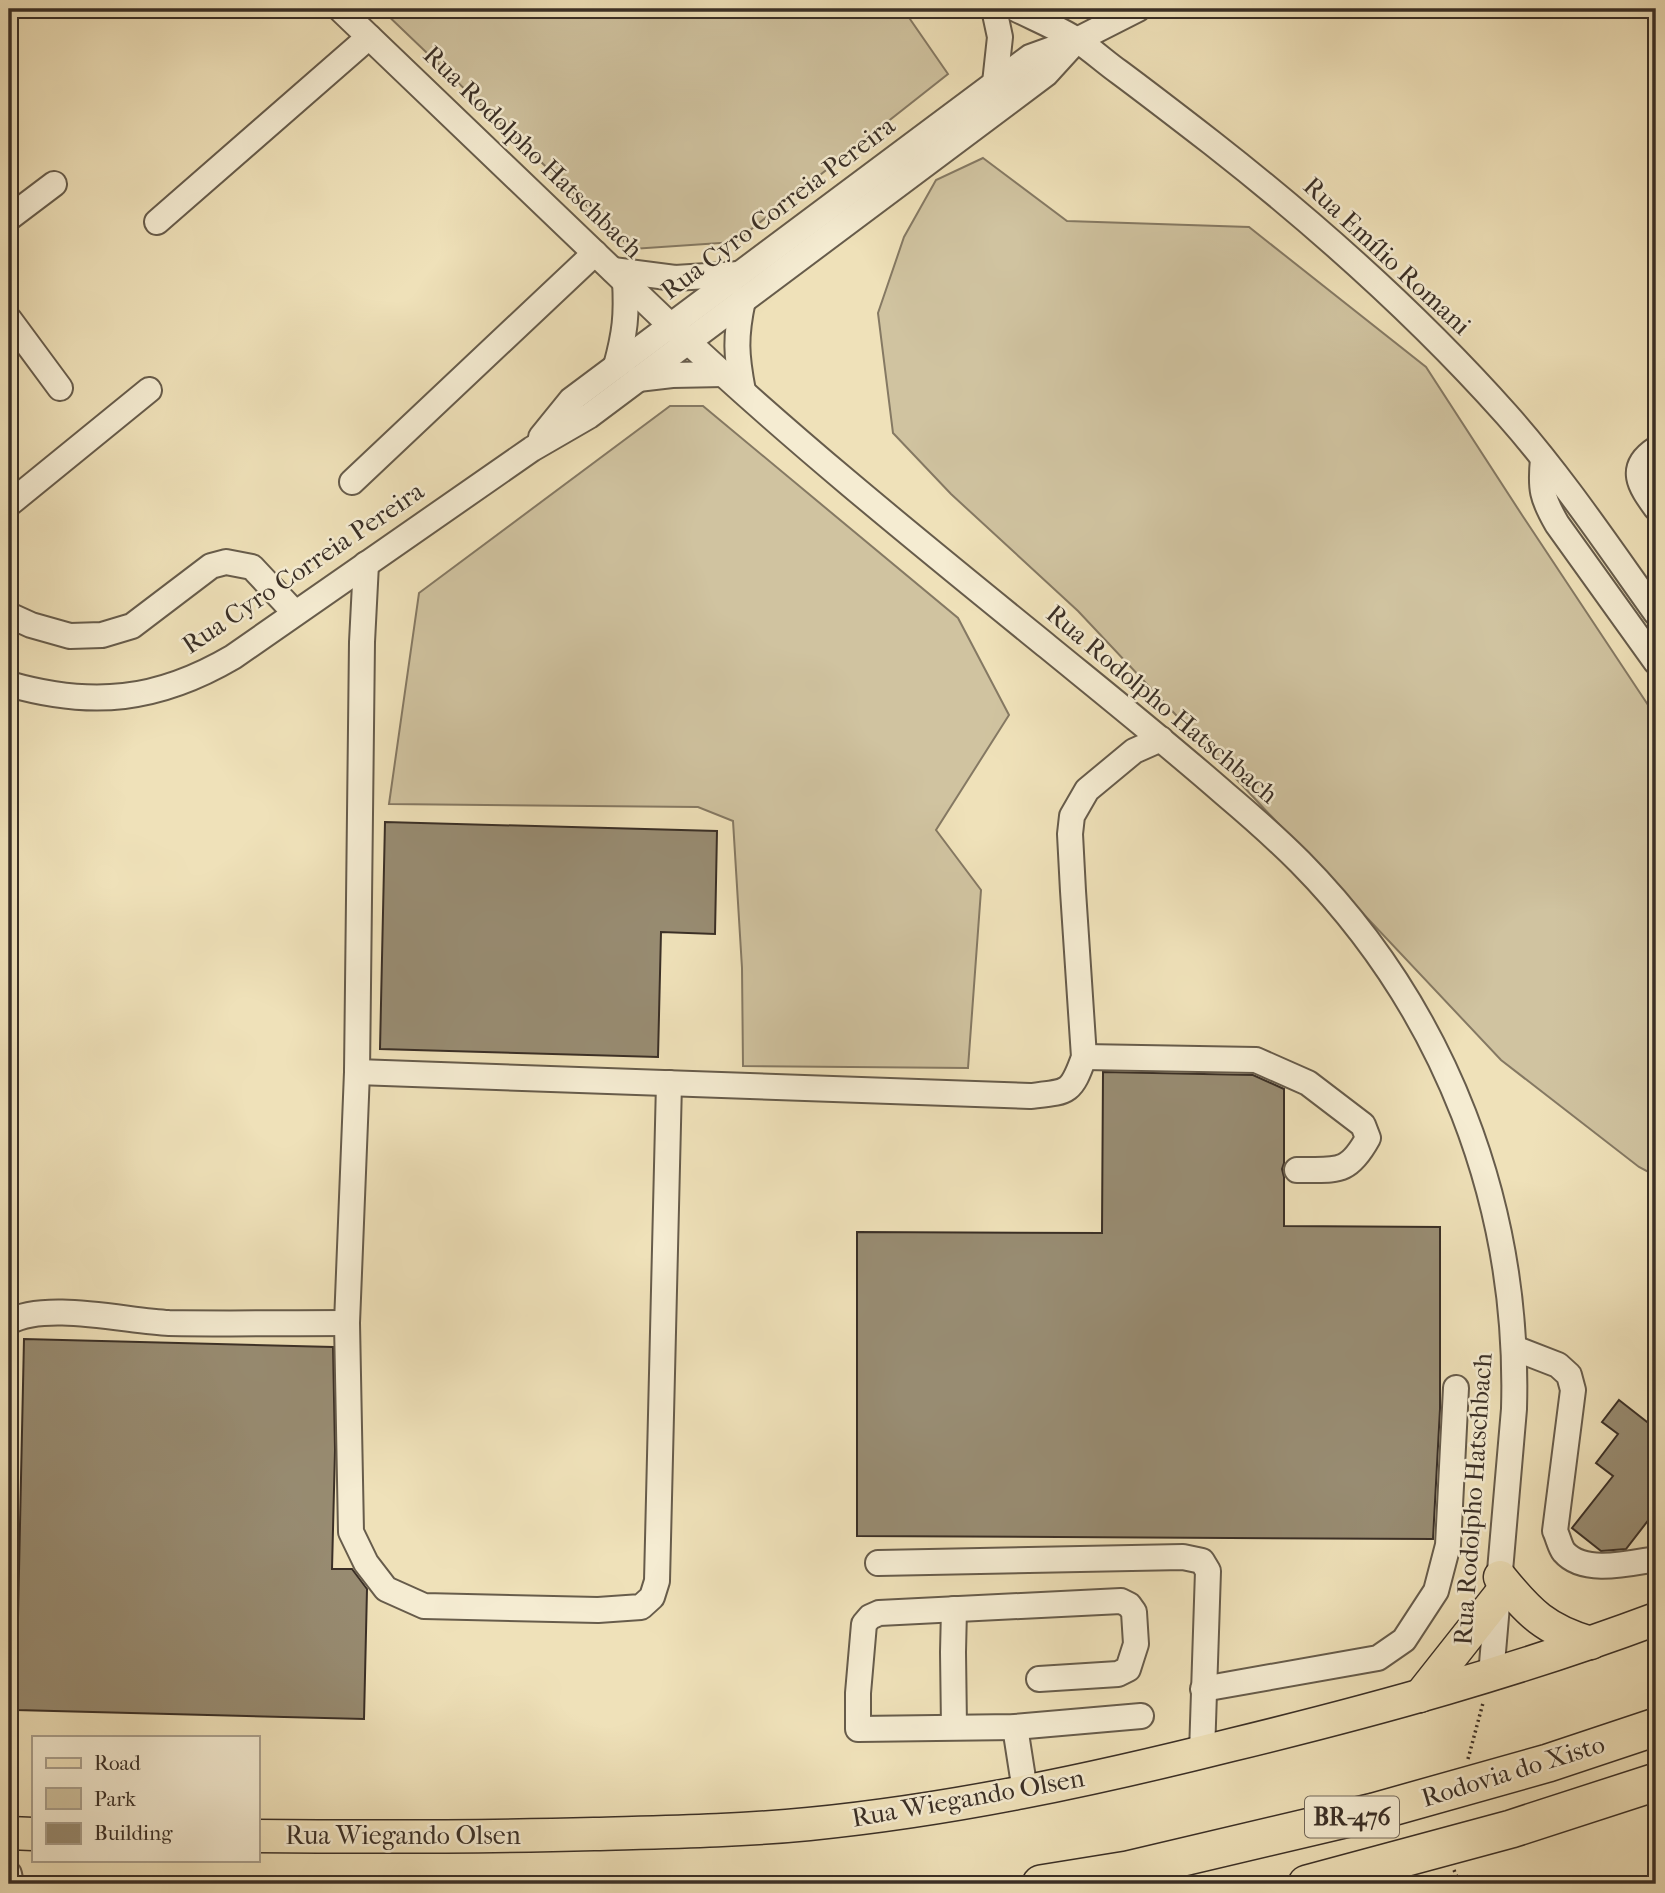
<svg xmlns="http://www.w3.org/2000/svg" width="1665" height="1893" font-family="'IM FELL French Canon',serif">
<rect width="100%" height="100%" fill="#efe1b9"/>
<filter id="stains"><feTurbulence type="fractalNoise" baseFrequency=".00286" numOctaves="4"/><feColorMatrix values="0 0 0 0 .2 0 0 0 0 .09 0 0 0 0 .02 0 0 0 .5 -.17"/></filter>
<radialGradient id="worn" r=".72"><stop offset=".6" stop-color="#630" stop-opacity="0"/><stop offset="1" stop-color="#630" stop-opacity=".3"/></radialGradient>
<g fill="#d0c3a0" stroke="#857963" stroke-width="2">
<polygon points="381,9 903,9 948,74 735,242 632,249"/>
<polygon points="983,158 1067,221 1249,227 1426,367 1522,515 1656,717 1656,1176 1639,1167 1501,1060 1078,611 951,494 893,433 878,313 904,237 936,180"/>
<polygon points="670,406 703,406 958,618 1009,715 936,830 981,890 968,1068 743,1066 742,968 733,821 698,807 389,804 419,593"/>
</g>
<g fill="#988c72" stroke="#3a2f26" stroke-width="2">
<polygon points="385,822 717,831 715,934 661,932 658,1057 380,1049"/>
<polygon points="1103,1072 1253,1075 1284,1089 1284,1163 1282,1169 1284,1177 1284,1226 1440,1227 1440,1409 1433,1539 857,1536 857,1232 1102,1233"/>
<polygon points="24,1339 333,1347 335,1450 332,1569 352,1569 367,1589 364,1719 16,1710"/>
<polygon points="1619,1400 1656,1429 1656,1523 1650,1518 1626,1549 1601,1551 1572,1528 1613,1476 1596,1463 1618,1434 1602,1422"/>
</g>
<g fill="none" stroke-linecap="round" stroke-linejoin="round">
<g stroke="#675c4b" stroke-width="28">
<g id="minor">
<path d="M340 9 670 325C791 439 920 543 1048 647 1108 696 1168 744 1225 794 1251 816 1276 838 1300 862 1445 1009 1520 1204 1514 1409L1491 1675"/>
<polyline points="994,9 1000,37 995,83"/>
<path d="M1016 9C1036 19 1058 28 1077 40 1092 50 1105 62 1119 72 1150 95 1181 119 1212 143 1318 226 1417 314 1507 415 1562 477 1608 546 1656 613"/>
<polyline points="9,218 54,184"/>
<polyline points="157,222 369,37"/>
<polyline points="613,270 675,278 739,274"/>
<path d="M743 300C735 337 736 355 743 391"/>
<polyline points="9,319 60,388"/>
<path d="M616 366C625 333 627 315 625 281"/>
<polyline points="638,379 672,375 724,374"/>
<polyline points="541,437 571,400 1030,57 1077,40 1138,9"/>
<path d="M1656 449C1627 468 1640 486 1656 508"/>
<path d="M1543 459C1540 489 1542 498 1557 524L1656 662"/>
<polyline points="352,482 595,253"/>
<polyline points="9,504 149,390"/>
<polyline points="366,564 362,642 357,1072 347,1323 351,1532 366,1563 386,1589 424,1606 598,1610 641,1607 652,1597 657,1581 669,1083"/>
<polyline points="9,615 31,625 70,636 102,635 132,626 211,566 226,562 252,567 295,613"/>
<path d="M9 684C92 708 158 701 233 657L532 449 589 416 1046 74 1077 40"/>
<path d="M1084 1057 1256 1060 1308 1083 1363 1125 1368 1138C1347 1176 1336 1169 1297 1170"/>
<path d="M357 1072 1030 1096C1068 1092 1071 1094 1084 1057L1073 891 1070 834 1072 816 1087 790 1134 751 1161 739"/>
<path d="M9 1322C45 1301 126 1321 169 1323 228 1324 288 1323 347 1323"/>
<path d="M1514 1348 1558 1365 1569 1375 1573 1390 1555 1531C1558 1537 1560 1547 1564 1552 1584 1575 1630 1563 1656 1559"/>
<polyline points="878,1563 1183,1557 1202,1561 1208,1571 1202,1753"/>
<polyline points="954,1609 953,1652 954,1727"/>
<polyline points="1039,1679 1118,1674 1128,1669 1136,1644 1134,1612 1129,1605 1121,1601 879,1613 870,1617 864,1624 858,1693 858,1729 1015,1727 1141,1716"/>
<polyline points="1203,1689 1378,1658 1404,1640 1436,1591 1448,1545 1456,1388"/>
<polyline points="1015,1727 1025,1791"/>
<polyline points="9,1874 11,1884"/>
</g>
</g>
<g stroke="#3a2f26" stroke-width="35">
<g id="major">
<path d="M1500 1577C1529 1613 1546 1630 1591 1643"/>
<polyline points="1420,1696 1499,1596"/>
<polyline points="9,1833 33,1834"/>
<path d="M257 1836C369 1837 482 1837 594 1834 665 1832 737 1831 809 1824 951 1810 1092 1780 1231 1745 1375 1710 1517 1671 1656 1619"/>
</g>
</g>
<g stroke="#3a2f26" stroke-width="40">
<g id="highway">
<polyline points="1041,1884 1128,1870 1374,1812 1548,1763 1656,1727"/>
<polyline points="1307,1884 1511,1829 1656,1782"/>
</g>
</g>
<g stroke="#3a2f26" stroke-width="3.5" stroke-dasharray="2 3.5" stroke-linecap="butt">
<polyline points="1468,1759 1483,1703"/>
<polyline points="1454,1870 1460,1884"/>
</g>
<use href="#minor" stroke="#f5ecd2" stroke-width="24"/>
<use href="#major" stroke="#efe1b9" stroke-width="32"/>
<use href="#highway" stroke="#efe1b9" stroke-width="37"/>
</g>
<g text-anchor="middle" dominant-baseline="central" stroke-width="5" stroke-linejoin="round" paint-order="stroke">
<rect fill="#f5ecd2" stroke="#72685a" stroke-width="2" x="1305" y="1796.5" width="94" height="41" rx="5"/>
<g font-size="24" font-weight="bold" fill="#3a2f26">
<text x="1352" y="1817">BR-476</text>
</g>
<g font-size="26" fill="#3a2f26" stroke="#f5ecd2">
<text transform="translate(533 152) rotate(44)">Rua Rodolpho Hatschbach</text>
<text transform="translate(778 208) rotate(-37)">Rua Cyro Correia Pereira</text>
<text transform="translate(1387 256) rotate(43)">Rua Emílio Romani</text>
<text transform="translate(303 568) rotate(-34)">Rua Cyro Correia Pereira</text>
<text transform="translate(1162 704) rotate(40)">Rua Rodolpho Hatschbach</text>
<text transform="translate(1473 1499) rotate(-86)">Rua Rodolpho Hatschbach</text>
<text transform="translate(1513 1771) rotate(-17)">Rodovia do Xisto</text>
<text transform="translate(968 1798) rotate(-10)">Rua Wiegando Olsen</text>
<text x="403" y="1835">Rua Wiegando Olsen</text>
</g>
</g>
<rect width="1665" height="1893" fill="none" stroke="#efe1b9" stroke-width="35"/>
<rect x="10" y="10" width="1644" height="1872" fill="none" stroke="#3a2f26" stroke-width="3.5"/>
<rect x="18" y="18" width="1630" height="1858" fill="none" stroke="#3a2f26" stroke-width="2"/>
<rect x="32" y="1736" width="228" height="126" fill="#f5ecd2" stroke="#aaa08d" stroke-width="2"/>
<rect x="46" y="1758" width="35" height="10" fill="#efe1b9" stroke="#aaa08d" stroke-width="2"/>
<text x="94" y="1770" font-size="21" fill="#3a2f26">Road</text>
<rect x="46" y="1788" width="35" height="21" fill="#d0c3a0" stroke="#aaa08d" stroke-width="2"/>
<text x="94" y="1806" font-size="21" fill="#3a2f26">Park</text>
<rect x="46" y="1823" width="35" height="21" fill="#988c72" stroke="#aaa08d" stroke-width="2"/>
<text x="94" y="1840" font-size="21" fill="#3a2f26">Building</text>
<rect width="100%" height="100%" filter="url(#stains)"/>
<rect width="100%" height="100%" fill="url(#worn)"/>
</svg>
